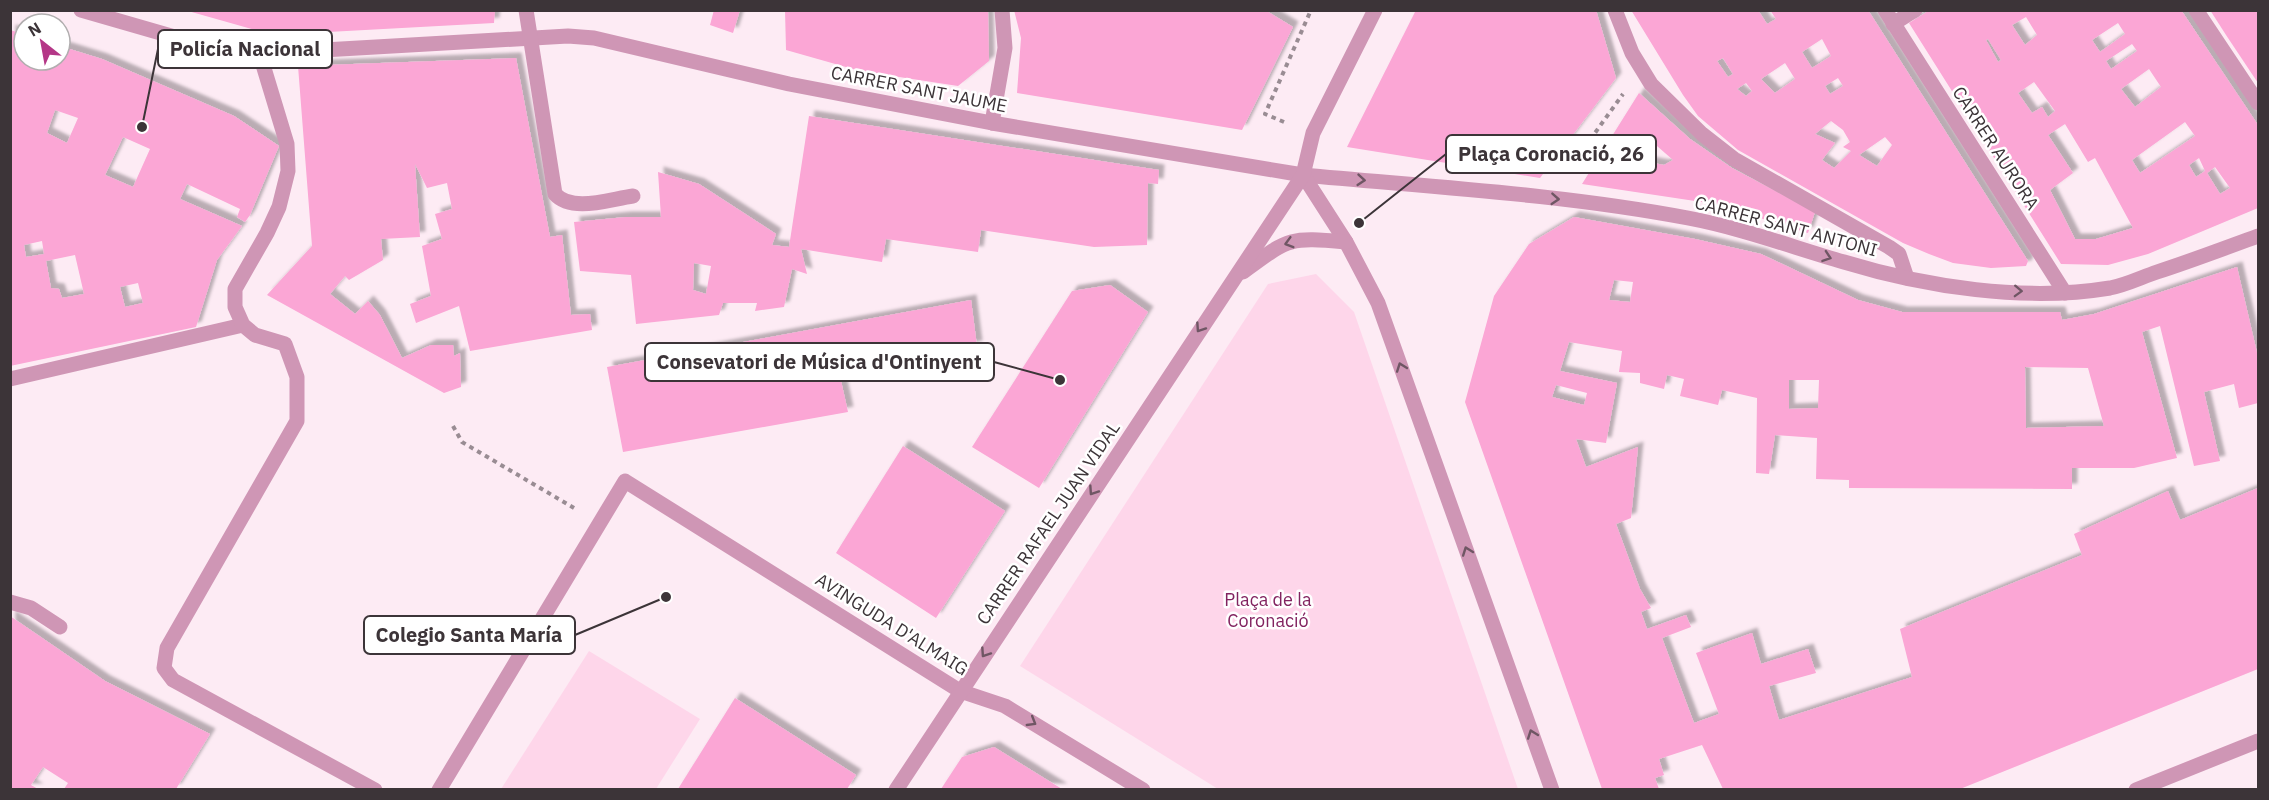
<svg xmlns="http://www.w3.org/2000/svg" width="2269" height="800" font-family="'IBM Plex Sans',sans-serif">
<defs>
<filter id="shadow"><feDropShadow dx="5.5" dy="-5.5" stdDeviation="1.5" flood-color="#0004"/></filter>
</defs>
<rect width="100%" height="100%" fill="#fdebf4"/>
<g fill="#fed6ea">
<polygon points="1316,274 1354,312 1518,789 1218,789 1020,666 1268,284"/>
<polygon points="589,651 700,719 656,789 501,789"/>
</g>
<g fill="#fba6d5" fill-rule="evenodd" filter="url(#shadow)">
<polygon points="495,10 494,23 273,35 188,11"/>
<polygon points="714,10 740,10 733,33 710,25"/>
<polygon points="785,10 988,10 989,61 958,86 860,71 786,50"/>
<polygon points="1014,10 1265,10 1293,27 1242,130 1017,93 1021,38"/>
<polygon points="1416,10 1596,10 1616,78 1540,178 1347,147"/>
<path d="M1631 10H1758L1767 24 1776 19 1770 10H1868L2028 261 2026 266 1991 268 1953 263 1929 254 1903 243 1738 150 1698 116 1683 95ZM1822 39 1831 56 1812 68 1802 52ZM1723 58 1733 74 1728 77 1717 61ZM1785 63 1795 79 1775 93 1761 79ZM1838 78 1843 86 1830 94 1825 86ZM1746 83 1752 91 1746 96 1737 89ZM1831 121 1843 130 1850 142 1843 147 1851 151 1834 168 1822 160 1835 143 1815 134ZM1885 137 1892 145 1877 166 1859 155Z"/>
<path d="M1930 10H2181L2258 125V208L2148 254 2108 265 2061 264 1909 23ZM2026 17 2037 35 2025 45 2012 25ZM2118 23 2125 34 2100 52 2092 40ZM1988 39 2001 60 1998 62 1986 40ZM2132 44 2137 51 2111 69 2106 61ZM2149 69 2161 87 2135 107 2121 89ZM2034 82 2055 111 2048 117 2042 107 2032 113 2018 93ZM2185 122 2195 136 2140 173 2132 160ZM2065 124 2088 162 2095 158 2133 228 2096 239H2075L2050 190 2073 173 2048 135ZM2199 158 2205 171 2196 177 2189 165ZM2215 167 2230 188 2220 194 2207 173Z"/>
<polygon points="2210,10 2258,10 2258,83 2226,35"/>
<path d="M10 30 24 34V60H60V46L102 59 234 116 279 146 250 215 245 222 237 217 240 209 187 184 180 199 242 226 217 260 196 327 10 366ZM55 110 78 118 67 143 47 133ZM123 137 150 149 133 187 105 175ZM42 241 44 254 26 257 24 245ZM75 255 84 294 62 298 59 289 51 288 46 261ZM138 283 143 303 125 307 120 287Z"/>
<polygon points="516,58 550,237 562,235 571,315 590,314 592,330 470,351 459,306 416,323 410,304 431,296 422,246 442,239 435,214 452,209 447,183 427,188 415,164 420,237 381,239 383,260 349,280 345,276 330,294 355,314 368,301 380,315 402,358 431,345 453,345 454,356 460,353 461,387 444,393 267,295 312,246 298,66"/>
<path d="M1639 93 1690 139 1732 168 1815 212 1808 233 1715 204 1582 184ZM1646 137 1657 146 1673 160 1664 165 1637 160Z"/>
<path d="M809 116 1159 170 1158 184 1148 183 1147 245 1094 247 981 230 978 252 886 239 882 262 801 249 807 274 792 269 784 307 755 311 757 303H723L719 315 636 324 631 275 580 271 574 222 626 217H661L658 172 699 184 776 234 772 245 789 247ZM694 263 711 266 706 294 693 290Z"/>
<path d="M1574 217 1695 239 1761 254 1858 300 1902 312H2060L2062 320 2094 314 2237 267 2258 357V403L2239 408 2234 384 2204 392 2220 461 2194 466 2160 326 2142 332 2177 458 2134 468H2072V489L1849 488V480L1816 479 1817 438 1775 435 1769 474 1756 473 1757 398 1722 390 1718 405 1680 396 1684 379 1667 375 1664 389 1640 383V373L1619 372 1622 351 1569 342 1560 371 1617 383 1606 443 1576 439 1586 467 1638 447 1631 518 1616 524 1640 589 1651 608 1641 612 1647 629 1686 615 1691 627 1662 638 1694 723 1719 714 1696 653 1752 633 1761 664 1808 649 1816 673 1769 686 1779 720 1912 677 1900 629 2082 555 2074 534 2168 491 2180 520 2258 488V669L1960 789H1723L1702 745 1659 759 1664 775 1655 778 1659 789H1602L1465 402 1494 296 1529 244ZM1614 280 1633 282 1630 302 1609 300ZM2025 367 2088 368 2104 426 2026 428ZM1789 380H1819L1818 408 1789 409ZM1556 385 1587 393 1584 405 1552 397Z"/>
<polygon points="1110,285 1148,312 1039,488 972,447 1072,291"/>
<polygon points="971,300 977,346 839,372 848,412 623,452 607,367"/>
<polygon points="903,446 1005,511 936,618 836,553"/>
<polygon points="10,616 105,681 210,734 176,789 64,789 68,783 43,767 31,785 38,789 10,789"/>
<polygon points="735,698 856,775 847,789 678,789"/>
<polygon points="994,747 1044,778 1062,789 941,789 962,757"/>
</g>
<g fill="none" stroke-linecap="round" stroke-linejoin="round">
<g stroke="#998c93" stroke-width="4" stroke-dasharray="4.5 4.5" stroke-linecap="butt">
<polyline points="1284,122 1265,114 1311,10"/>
<polyline points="1569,169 1623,94"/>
<polyline points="453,426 462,442 574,508"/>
</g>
<g stroke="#cf96b5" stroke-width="15">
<polyline points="1615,10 1632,53 1651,84 1702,134 1734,159 1889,247 1899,254 1907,278"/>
<polyline points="1885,10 2065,293"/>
<polyline points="2196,10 2258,103"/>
<polyline points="1893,24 1915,10"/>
<polyline points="992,123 1005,48 1002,10"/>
<polyline points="10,602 31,608 60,627"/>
</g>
<g stroke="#cf96b5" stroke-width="15">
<path d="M1303 175C1431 187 1561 194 1688 218 1741 228 1792 247 1844 262 1926 287 2025 302 2110 288 2126 285 2142 277 2157 272 2191 261 2225 248 2258 236"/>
<polyline points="10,379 243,325"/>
</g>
<g stroke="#cf96b5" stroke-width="15">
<polyline points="81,10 237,55 568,36 594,38 789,84 992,123 1303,175"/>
<path d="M526 10 555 194C572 213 610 199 633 196"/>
<polyline points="260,55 287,144 288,171 279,207 267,233 235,289 235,307 243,325 255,335 285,344 297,377 297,421 167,648 164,668 173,680 375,790"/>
<polyline points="1303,175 1346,242 1378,303 1552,790"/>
<path d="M1243 272C1289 238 1288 237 1346 242"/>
<polyline points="439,790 625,481 960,691 1005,706 1143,790"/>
<polyline points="896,790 1303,175 1313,133 1375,10"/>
<polyline points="2136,790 2258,741"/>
</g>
</g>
<defs><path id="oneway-chevron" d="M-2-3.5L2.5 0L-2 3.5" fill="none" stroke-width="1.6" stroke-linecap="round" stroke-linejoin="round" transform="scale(1.5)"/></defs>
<g stroke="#6f5664">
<use href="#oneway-chevron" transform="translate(1361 180) rotate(5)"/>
<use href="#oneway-chevron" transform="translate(1555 199) rotate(4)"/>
<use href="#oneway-chevron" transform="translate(1289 243) rotate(164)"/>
<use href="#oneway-chevron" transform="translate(1827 257) rotate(19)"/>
<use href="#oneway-chevron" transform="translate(2018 291) rotate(2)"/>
<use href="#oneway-chevron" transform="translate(1200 328) rotate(124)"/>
<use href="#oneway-chevron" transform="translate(1401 367) rotate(-110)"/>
<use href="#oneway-chevron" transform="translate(1093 491) rotate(124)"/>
<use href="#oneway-chevron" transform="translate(1467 551) rotate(-110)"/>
<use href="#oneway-chevron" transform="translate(985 653) rotate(124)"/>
<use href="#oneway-chevron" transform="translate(1032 722) rotate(31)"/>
<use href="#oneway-chevron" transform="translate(1532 734) rotate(-110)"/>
</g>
<g text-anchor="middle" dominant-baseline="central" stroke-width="5" stroke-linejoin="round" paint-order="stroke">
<g font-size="18" fill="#3c3438" stroke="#fff">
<text transform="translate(919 89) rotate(11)">CARRER SANT JAUME</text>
<text transform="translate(1996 148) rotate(57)">CARRER AURORA</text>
<text transform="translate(1786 226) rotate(15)">CARRER SANT ANTONI</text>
<text transform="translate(1048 523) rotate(-56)">CARRER RAFAEL JUAN VIDAL</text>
<text transform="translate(892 624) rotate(32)">AVINGUDA D'ALMAIG</text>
</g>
<g font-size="18" fill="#822360" stroke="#fff">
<text x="1268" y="599">Plaça de la<tspan x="1268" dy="21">Coronació</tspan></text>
</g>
</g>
<path fill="none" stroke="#3c3438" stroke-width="2" d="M142 127L158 49M1359 223L1446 154M1060 380L994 362M666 597L575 635"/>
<g fill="#3c3438" stroke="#fff" stroke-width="2">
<circle cx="142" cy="127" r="6"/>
<circle cx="1359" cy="223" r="6"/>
<circle cx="1060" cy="380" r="6"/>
<circle cx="666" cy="597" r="6"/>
</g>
<g fill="#fff" stroke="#3c3438" stroke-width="2">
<rect x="158" y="30" width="174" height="38" rx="6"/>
<rect x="1446" y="135" width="210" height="38" rx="6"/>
<rect x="645" y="343" width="349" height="38" rx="6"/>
<rect x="364" y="616" width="211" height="38" rx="6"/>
</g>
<g font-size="20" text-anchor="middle" font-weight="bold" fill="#3c3438">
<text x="245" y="56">Policía Nacional</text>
<text x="1551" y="161">Plaça Coronació, 26</text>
<text x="819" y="369">Consevatori de Música d'Ontinyent</text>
<text x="469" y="642">Colegio Santa María</text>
</g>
<rect width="2269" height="800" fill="none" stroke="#3c3438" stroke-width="24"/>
<g transform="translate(42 42) rotate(329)"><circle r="28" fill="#ffffff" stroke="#b1aeaf" stroke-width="1.5"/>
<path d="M0-4.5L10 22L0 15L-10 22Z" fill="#b43787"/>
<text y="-9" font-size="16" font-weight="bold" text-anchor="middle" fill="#3c3438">N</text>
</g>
</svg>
